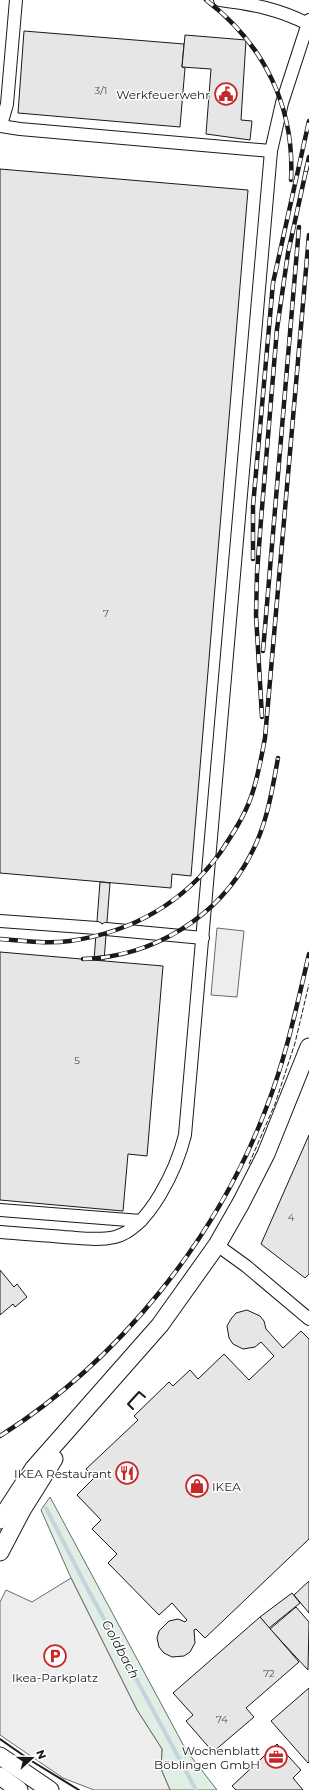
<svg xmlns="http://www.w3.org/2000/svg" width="309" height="1790" font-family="Montserrat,sans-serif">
<rect width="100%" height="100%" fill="#fff"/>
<polygon fill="#e0efe3" stroke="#6a6a6a" points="50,1497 186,1750 217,1790 170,1790 161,1769 162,1749 137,1710 71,1578 41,1510"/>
<g fill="#ededed" stroke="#6a6a6a">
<polygon points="217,928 244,931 237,997 211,995"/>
<polygon points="71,1578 137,1710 162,1749 161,1769 170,1790 94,1790 63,1778 0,1735 0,1602 6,1590 32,1602"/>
</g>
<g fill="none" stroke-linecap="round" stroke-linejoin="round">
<polyline stroke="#c6d2dc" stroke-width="4" points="46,1508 83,1580 196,1790"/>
</g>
<g fill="#e6e6e6" stroke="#1a1a1a">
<polygon points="24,31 184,44 182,67 185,68 180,127 18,113"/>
<polygon points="185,35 246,40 241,120 252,121 250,140 206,134 211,69 182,67"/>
<polygon points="0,169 248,190 191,876 172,874 171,888 0,873"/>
<polygon points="100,882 110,883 104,961 94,960"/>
<polygon points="0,952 163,966 147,1156 128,1154 123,1211 0,1200"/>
<polygon points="309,1135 309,1274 305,1278 261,1244"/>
<polygon points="0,1270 14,1287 17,1284 27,1297 15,1307 13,1304 0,1315"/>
<polygon points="247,1310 260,1316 264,1321 266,1329 283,1348 301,1331 309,1339 309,1539 205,1638 196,1629 194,1630 195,1643 190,1652 184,1656 172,1657 164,1653 159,1647 157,1638 159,1631 169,1621 178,1619 185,1622 187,1620 172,1603 159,1615 108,1563 117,1554 92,1529 101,1520 77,1495 94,1478 86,1469 138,1420 134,1416 169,1382 173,1386 190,1370 198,1379 224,1354 249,1380 274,1356 261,1342 255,1347 243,1349 233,1344 229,1338 227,1326 231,1319 236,1313"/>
<polygon points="309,1581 309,1613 294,1595"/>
<polygon points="292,1593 300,1603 269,1628 260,1617"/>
<polygon points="296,1607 309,1622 308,1670 270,1629"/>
<polygon points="260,1617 299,1662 246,1708 254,1717 213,1752 186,1721 193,1715 173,1693"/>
<polygon points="309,1688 309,1762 308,1763 271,1721"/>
<polygon points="277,1744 301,1770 293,1778 303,1790 236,1790 232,1786"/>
</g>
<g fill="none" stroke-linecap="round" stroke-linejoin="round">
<g stroke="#1a1a1a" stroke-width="14">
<g id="minor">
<path d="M220 0C252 4 279 9 308 24"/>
<polyline points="1,125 7,104 16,0"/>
<polyline points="0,126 20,129 271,151"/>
<polyline points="0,921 97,928"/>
<polyline points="106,929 203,938"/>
<polyline points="0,1210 141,1221"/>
<path d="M0 1232C21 1234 43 1235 64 1237 81 1238 98 1241 115 1237 150 1228 177 1167 185 1135L271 151 282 103 309 20"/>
<polyline points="217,1245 246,1266 309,1319"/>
</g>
</g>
<g stroke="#1a1a1a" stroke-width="19">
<g id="secondary">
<polyline points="0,1520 34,1468 160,1325 217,1245 241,1203 266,1154 309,1047"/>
<polyline points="0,1552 22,1510 54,1459"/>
<polyline points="0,1756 50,1790"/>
<polyline points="0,1776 19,1790"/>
</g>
</g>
<use href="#minor" stroke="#fff" stroke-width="12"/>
<use href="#secondary" stroke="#fff" stroke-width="17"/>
<g stroke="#1a1a1a" stroke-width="4.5">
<g id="rail">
<path d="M206 0C264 44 295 107 291 180"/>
<polyline points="306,171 309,157"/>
<polyline points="253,559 253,506 273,283 309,121"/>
<polyline points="263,651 299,227"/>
<polyline points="262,717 256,615 257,573 261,520 277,329 288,253 307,166"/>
<path d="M0 939C23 941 47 944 70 941 132 932 183 903 220 853 232 835 244 817 251 797 258 778 261 758 265 738L309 235"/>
<path d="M83 959C153 957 219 917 251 854 267 824 272 791 278 758"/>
<path d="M0 1436C119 1361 218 1237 267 1106 286 1057 297 1005 309 954"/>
</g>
</g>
<use href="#rail" stroke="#fff" stroke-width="3" stroke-dasharray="9" stroke-linecap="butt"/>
<polyline stroke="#1a1a1a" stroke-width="1" stroke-dasharray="5 2" stroke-linecap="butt" points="249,1164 275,1104 295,1043 309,984"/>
<g stroke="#1a1a1a" stroke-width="2">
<polyline points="133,1409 128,1404 139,1392 145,1397"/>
<polyline points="0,1739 30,1760 79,1790"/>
</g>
</g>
<defs>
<g id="civic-ring" transform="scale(1.15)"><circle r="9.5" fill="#fff" stroke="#c62828" stroke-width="1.5"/><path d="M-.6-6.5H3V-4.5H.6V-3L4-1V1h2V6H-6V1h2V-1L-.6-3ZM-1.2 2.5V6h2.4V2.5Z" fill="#c62828"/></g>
<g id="restaurant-ring" transform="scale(1.15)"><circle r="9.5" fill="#fff" stroke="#c62828" stroke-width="1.5"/><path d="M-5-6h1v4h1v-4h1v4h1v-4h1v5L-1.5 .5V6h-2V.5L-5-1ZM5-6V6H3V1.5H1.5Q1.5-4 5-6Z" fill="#c62828"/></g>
<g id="shop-ring" transform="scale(1.15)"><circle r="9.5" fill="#fff" stroke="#c62828" stroke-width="1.5"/><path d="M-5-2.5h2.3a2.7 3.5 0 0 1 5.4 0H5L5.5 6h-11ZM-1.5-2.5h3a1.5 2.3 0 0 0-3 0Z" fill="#c62828"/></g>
<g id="parking-ring" transform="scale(1.15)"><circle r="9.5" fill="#fff" stroke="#c62828" stroke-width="1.5"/><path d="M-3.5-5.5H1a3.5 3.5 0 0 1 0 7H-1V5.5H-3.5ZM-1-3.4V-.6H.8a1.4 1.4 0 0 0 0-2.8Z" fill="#c62828"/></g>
<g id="office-ring" transform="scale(1.15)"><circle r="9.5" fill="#fff" stroke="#c62828" stroke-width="1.5"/><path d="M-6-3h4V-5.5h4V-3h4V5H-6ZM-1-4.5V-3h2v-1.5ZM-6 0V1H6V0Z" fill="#c62828"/></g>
</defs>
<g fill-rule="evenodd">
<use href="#civic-ring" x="226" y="94"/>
<use href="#restaurant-ring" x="127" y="1473"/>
<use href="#shop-ring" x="197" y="1486"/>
<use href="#parking-ring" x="55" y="1656"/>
<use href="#office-ring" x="276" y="1757"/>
</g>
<g text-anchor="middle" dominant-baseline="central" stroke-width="3" stroke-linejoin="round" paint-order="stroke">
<g font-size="10" fill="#4d4d4d">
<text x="101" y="90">3/1</text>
<text x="106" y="613">7</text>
<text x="77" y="1060">5</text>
<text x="291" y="1217">4</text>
<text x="269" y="1673">72</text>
<text x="222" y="1719">74</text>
</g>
<g font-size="12" fill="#1a1a1a" stroke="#fff" text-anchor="end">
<text x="210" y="94">Werkfeuerwehr</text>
<text x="112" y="1473">IKEA Restaurant</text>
<text x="212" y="1486" text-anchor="start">IKEA</text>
<text x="55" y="1677" text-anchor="middle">Ikea-Parkplatz</text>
<text x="260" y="1750">Wochenblatt<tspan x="260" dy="14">Böblingen GmbH</tspan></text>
</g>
<g font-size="13" font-style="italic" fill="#1a1a1a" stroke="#fff">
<text transform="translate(121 1649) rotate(62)">Goldbach</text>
</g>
</g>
<g transform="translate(32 1758) rotate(69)" stroke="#ffffff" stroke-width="3" paint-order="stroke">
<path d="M0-3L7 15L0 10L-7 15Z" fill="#1a1a1a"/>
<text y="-6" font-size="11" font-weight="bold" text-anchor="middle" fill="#1a1a1a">N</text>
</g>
</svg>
